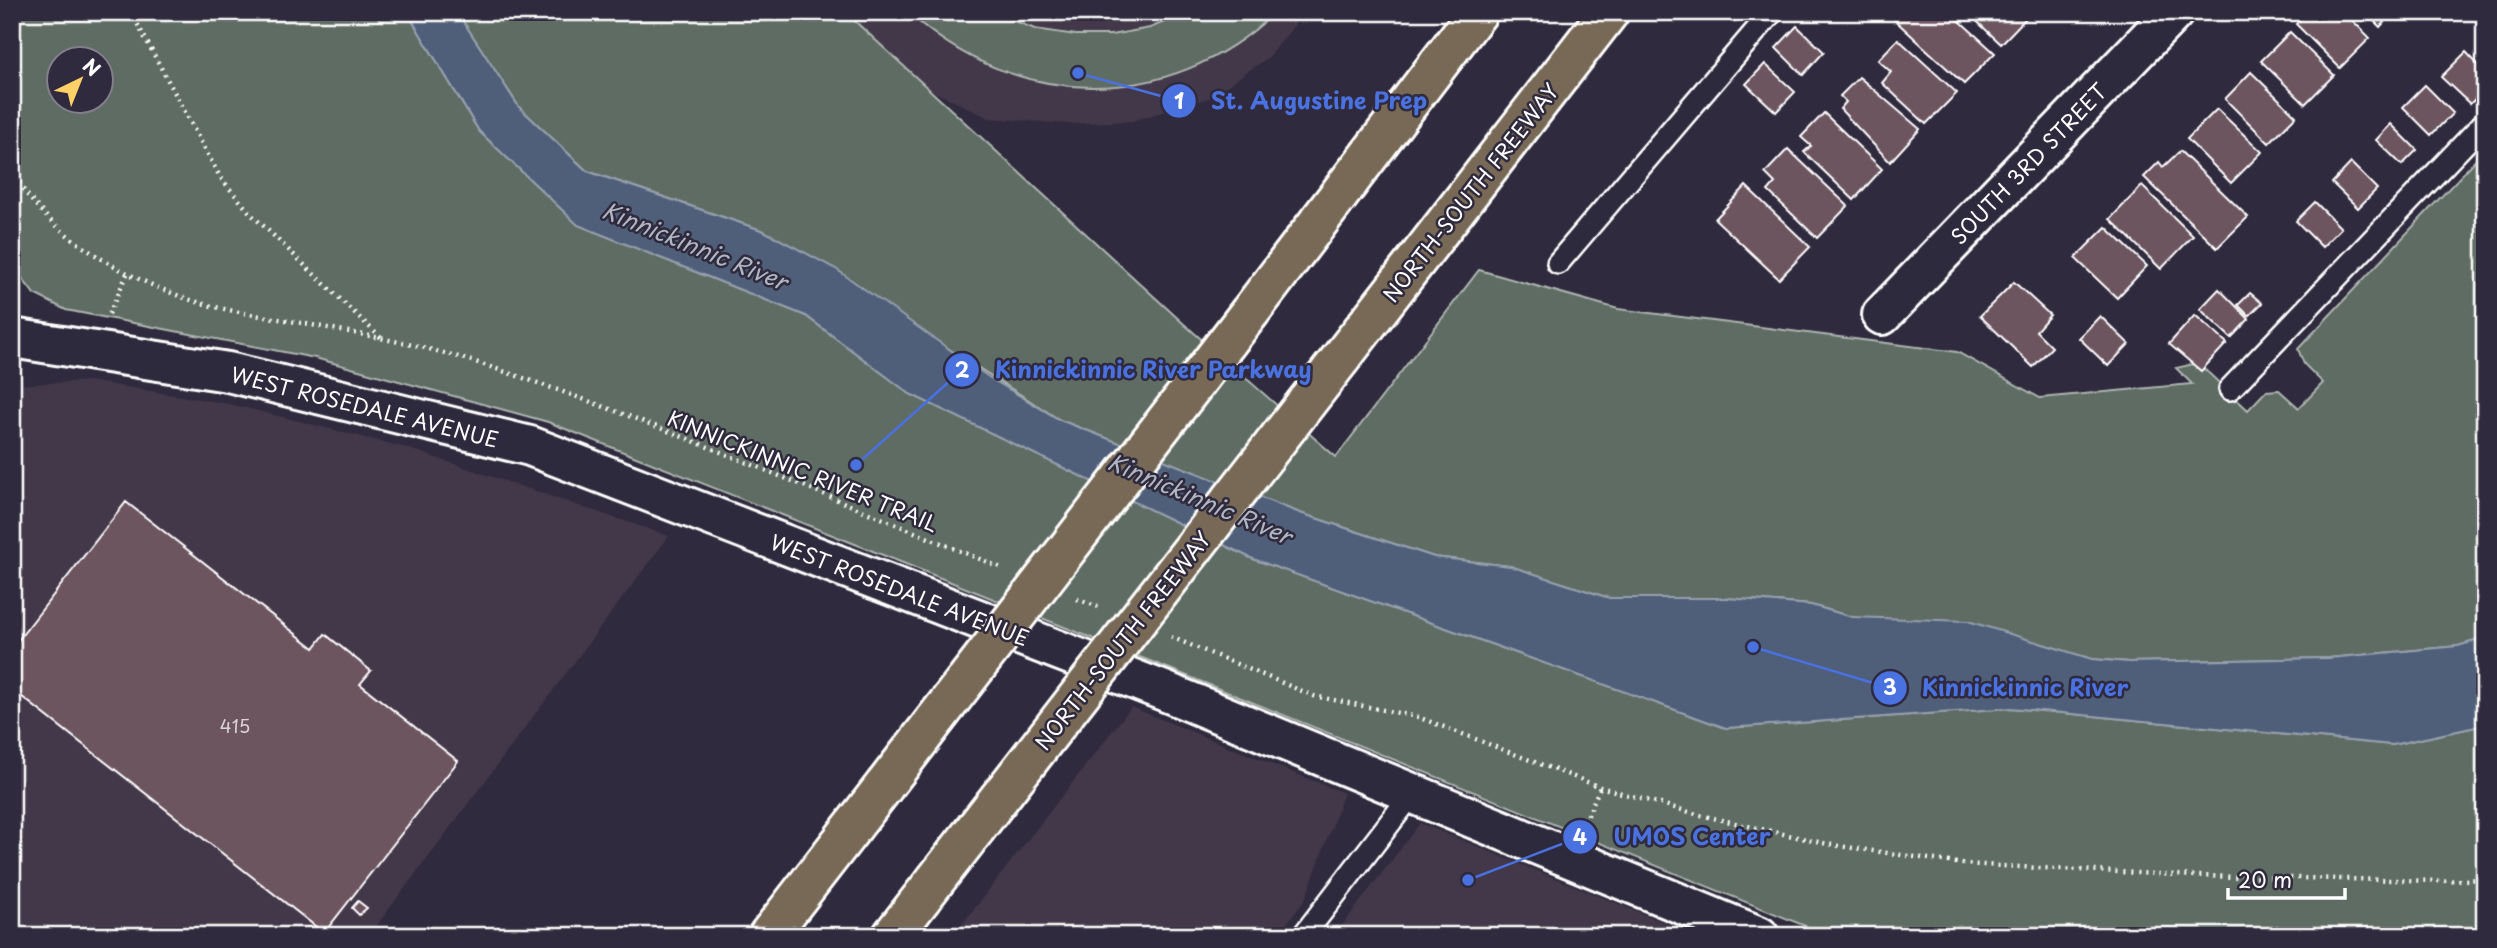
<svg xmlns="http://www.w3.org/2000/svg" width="2497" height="948" font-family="'Playpen Sans',sans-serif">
<rect width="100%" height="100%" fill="#2f2a3d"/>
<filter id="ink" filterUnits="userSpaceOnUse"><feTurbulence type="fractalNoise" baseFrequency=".0143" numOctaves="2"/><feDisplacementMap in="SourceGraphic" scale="14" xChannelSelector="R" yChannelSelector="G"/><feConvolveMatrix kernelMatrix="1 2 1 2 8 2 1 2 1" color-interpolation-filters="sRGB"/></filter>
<g filter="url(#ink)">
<g fill="#423748">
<polygon points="845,12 1305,12 1269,57 1209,98 1132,121 1070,124 989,118 928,89"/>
<polygon points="89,381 230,404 407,448 669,536 369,936 12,936 12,385"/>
<polygon points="1131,707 1344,793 1305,900 1277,936 953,936"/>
<polygon points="1420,823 1697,936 1334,936"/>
</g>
<g fill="#5e6c63" stroke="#aeb6b1" stroke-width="2" fill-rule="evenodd">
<path d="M12 12H407L479 131 578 225 806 316 910 394 1253 559 1726 728 2011 708 2392 745 2485 725V936H1830L1170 669 548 422 315 358 66 310 34 294 12 265ZM60 60H102V102H60Z"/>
<polygon points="457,12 845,12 1184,324 1336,457 1479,270 1618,309 1957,352 2040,398 2192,384 2176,368 2198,363 2248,410 2266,391 2279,390 2299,408 2323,383 2304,364 2298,349 2485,150 2485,638 2458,646 2329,658 2128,662 2092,659 2033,643 1852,617 1811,605 1726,598 1609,598 1510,566 1434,557 1300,513 1060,420 764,231 587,171 519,107"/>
<path d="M908 12H992L1035 29 1076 35H1111L1150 28 1188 12H1275C1170 114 1013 110 908 12Z"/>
</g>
<polygon fill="#4f5f79" stroke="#959faf" stroke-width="2" points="407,12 457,12 519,107 587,171 764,231 836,269 987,376 1060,420 1300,513 1434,557 1510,566 1609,598 1726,598 1811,605 1852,617 1968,621 2092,659 2128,662 2329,658 2458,646 2485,638 2485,725 2392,745 2011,708 1726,728 1253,559 910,394 806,316 578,225 479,131"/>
<g fill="#6d5560" stroke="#fff" stroke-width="2">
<polygon points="1886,12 1950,12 1995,53 1964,84"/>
<polygon points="1967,12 2026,12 2029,15 2001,44"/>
<polygon points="2308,12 2344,12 2370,38 2340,68 2296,24"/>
<polygon points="2365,12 2394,12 2380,27"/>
<polygon points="1797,26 1824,52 1803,75 1776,48"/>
<polygon points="2290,32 2334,75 2305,104 2261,61"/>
<polygon points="1898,39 1957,93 1926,124 1882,83 1891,72 1878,60"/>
<polygon points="2466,52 2485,72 2485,89 2470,104 2441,77"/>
<polygon points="1765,64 1795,92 1776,112 1746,84"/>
<polygon points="2251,72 2296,116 2269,143 2225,99"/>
<polygon points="1859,77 1920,129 1890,162 1840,109 1846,102 1840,96"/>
<polygon points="2425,85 2453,113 2431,135 2403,107"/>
<polygon points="2217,109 2262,152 2231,183 2187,139"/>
<polygon points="1824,113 1882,169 1854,200 1804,152 1811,146 1801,137"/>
<polygon points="2391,124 2417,150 2402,165 2376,140"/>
<polygon points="1788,149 1848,206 1817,238 1768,191 1775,183 1765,173"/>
<polygon points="2180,151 2248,217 2217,248 2144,177 2159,162 2163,167"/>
<polygon points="2351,163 2377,189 2358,208 2332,183"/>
<polygon points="1746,186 1810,247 1779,279 1715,219"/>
<polygon points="2142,186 2193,236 2161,269 2110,219"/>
<polygon points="2315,202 2341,228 2322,247 2296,221"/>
<polygon points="2106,227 2147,266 2117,298 2075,258"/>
<polygon points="2014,282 2050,315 2036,331 2052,347 2033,367 1980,316"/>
<polygon points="2219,289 2249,319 2231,338 2200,309"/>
<polygon points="2250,293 2262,303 2249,316 2238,305"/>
<polygon points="2195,315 2227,343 2201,371 2169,344"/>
<polygon points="2100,316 2129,344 2108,366 2079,338"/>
<polygon points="126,502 314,648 325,634 371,671 360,684 458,761 324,933 12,689 12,648"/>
<polygon points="358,901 367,908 359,915 352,908"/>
</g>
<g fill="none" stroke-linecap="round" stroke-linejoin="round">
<g stroke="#fff" stroke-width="26">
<g id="service">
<polyline points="1558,263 1772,12"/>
<polyline points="2230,389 2485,122"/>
<polyline points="1303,936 1412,794"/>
</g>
</g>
<g stroke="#fff" stroke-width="44">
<g id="minor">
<polyline points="1882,315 2174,12"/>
<polyline points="12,338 228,372 530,446 1164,691 1759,936"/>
</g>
</g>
<g stroke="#fff" stroke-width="44">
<g id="motorway">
<polyline points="1250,312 1478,12"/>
<polyline points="1341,358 1609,12"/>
<polyline points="768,936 885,785"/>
<polyline points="892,936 976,828"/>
</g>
</g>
<g stroke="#fff" stroke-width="4.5" stroke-dasharray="2 5" stroke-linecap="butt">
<polyline points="131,12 220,177 251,214 381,338"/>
<polyline points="12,22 18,12"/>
<path d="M12 171C43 230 114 271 174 294 209 308 249 314 285 320 348 332 411 342 472 361 653 419 828 497 1004 569"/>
<polyline points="109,314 128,272"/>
<polyline points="1077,599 1098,607"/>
<polyline points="1171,637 1314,696 1418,717 1600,787 1700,815 1832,845 1963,864 2196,876 2443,881 2485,879"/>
<polyline points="1585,822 1600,787"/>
</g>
<use href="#service" stroke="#2f2a3d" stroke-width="21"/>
<use href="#minor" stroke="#2f2a3d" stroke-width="38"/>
<use href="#motorway" stroke="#776954" stroke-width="38"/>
<g stroke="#fff" stroke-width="44" stroke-linecap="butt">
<g id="motorway-bridge">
<polyline points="885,785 1250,312"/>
<polyline points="976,828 1341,358"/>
</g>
</g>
<use href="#motorway-bridge" stroke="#776954" stroke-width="38"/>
</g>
</g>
<g text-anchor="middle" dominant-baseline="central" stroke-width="5" stroke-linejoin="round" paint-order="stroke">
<g font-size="18" fill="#dad4d7">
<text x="235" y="725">415</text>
</g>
<g font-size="21" fill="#fff" stroke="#2f2a3d">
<text transform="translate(2028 163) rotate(-46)">SOUTH 3RD STREET</text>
<text transform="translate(1470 192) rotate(-52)">NORTH-SOUTH FREEWAY</text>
<text transform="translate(365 406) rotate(14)">WEST ROSEDALE AVENUE</text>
<text transform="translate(803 470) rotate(22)">KINNICKINNIC RIVER TRAIL</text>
<text transform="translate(900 589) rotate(21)">WEST ROSEDALE AVENUE</text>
<text transform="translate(1122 640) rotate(-52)">NORTH-SOUTH FREEWAY</text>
</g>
<g font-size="23" font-style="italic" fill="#b0b7c3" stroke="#2f2a3d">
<text transform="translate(695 245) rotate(22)">Kinnickinnic River</text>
<text transform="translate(1200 498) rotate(23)">Kinnickinnic River</text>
</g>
</g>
<path fill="none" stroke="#4a71e0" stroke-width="2.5" d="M1078 73L1179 101M856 465L962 370M1753 647L1890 688M1468 880L1580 837"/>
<g fill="#4a71e0" stroke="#2f2a3d" stroke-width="2.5">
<circle cx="1078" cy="73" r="7"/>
<circle cx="856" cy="465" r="7"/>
<circle cx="1753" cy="647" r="7"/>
<circle cx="1468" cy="880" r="7"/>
<circle cx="1179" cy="101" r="18"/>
<circle cx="962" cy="370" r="18"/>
<circle cx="1890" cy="688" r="18"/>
<circle cx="1580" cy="837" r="18"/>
</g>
<g font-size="21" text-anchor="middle" font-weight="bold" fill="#fff">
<text x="1179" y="109">1</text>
<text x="962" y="378">2</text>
<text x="1890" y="695">3</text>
<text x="1580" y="845">4</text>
</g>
<g font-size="23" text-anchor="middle" font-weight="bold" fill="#4a71e0" stroke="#2f2a3d" stroke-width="5" stroke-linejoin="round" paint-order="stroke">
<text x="1319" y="109">St. Augustine Prep</text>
<text x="1153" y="378">Kinnickinnic River Parkway</text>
<text x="2025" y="696">Kinnickinnic River</text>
<text x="1692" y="845">UMOS Center</text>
</g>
<rect width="2497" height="948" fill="none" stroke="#2f2a3d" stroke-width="42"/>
<rect x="21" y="21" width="2455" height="906" fill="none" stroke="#fff" stroke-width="2.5" filter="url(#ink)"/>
<g transform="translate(80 80) rotate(43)"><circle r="33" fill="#2f2a3d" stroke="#827f8b" stroke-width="2"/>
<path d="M0-5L12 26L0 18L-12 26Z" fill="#ffd166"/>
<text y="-10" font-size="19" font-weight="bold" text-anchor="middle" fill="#ffffff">N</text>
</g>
<path d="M2228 888v10h117v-10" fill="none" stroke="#ffffff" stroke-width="3.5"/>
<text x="2238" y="888" font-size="21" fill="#ffffff" stroke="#2f2a3d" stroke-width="5" paint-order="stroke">20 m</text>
</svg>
